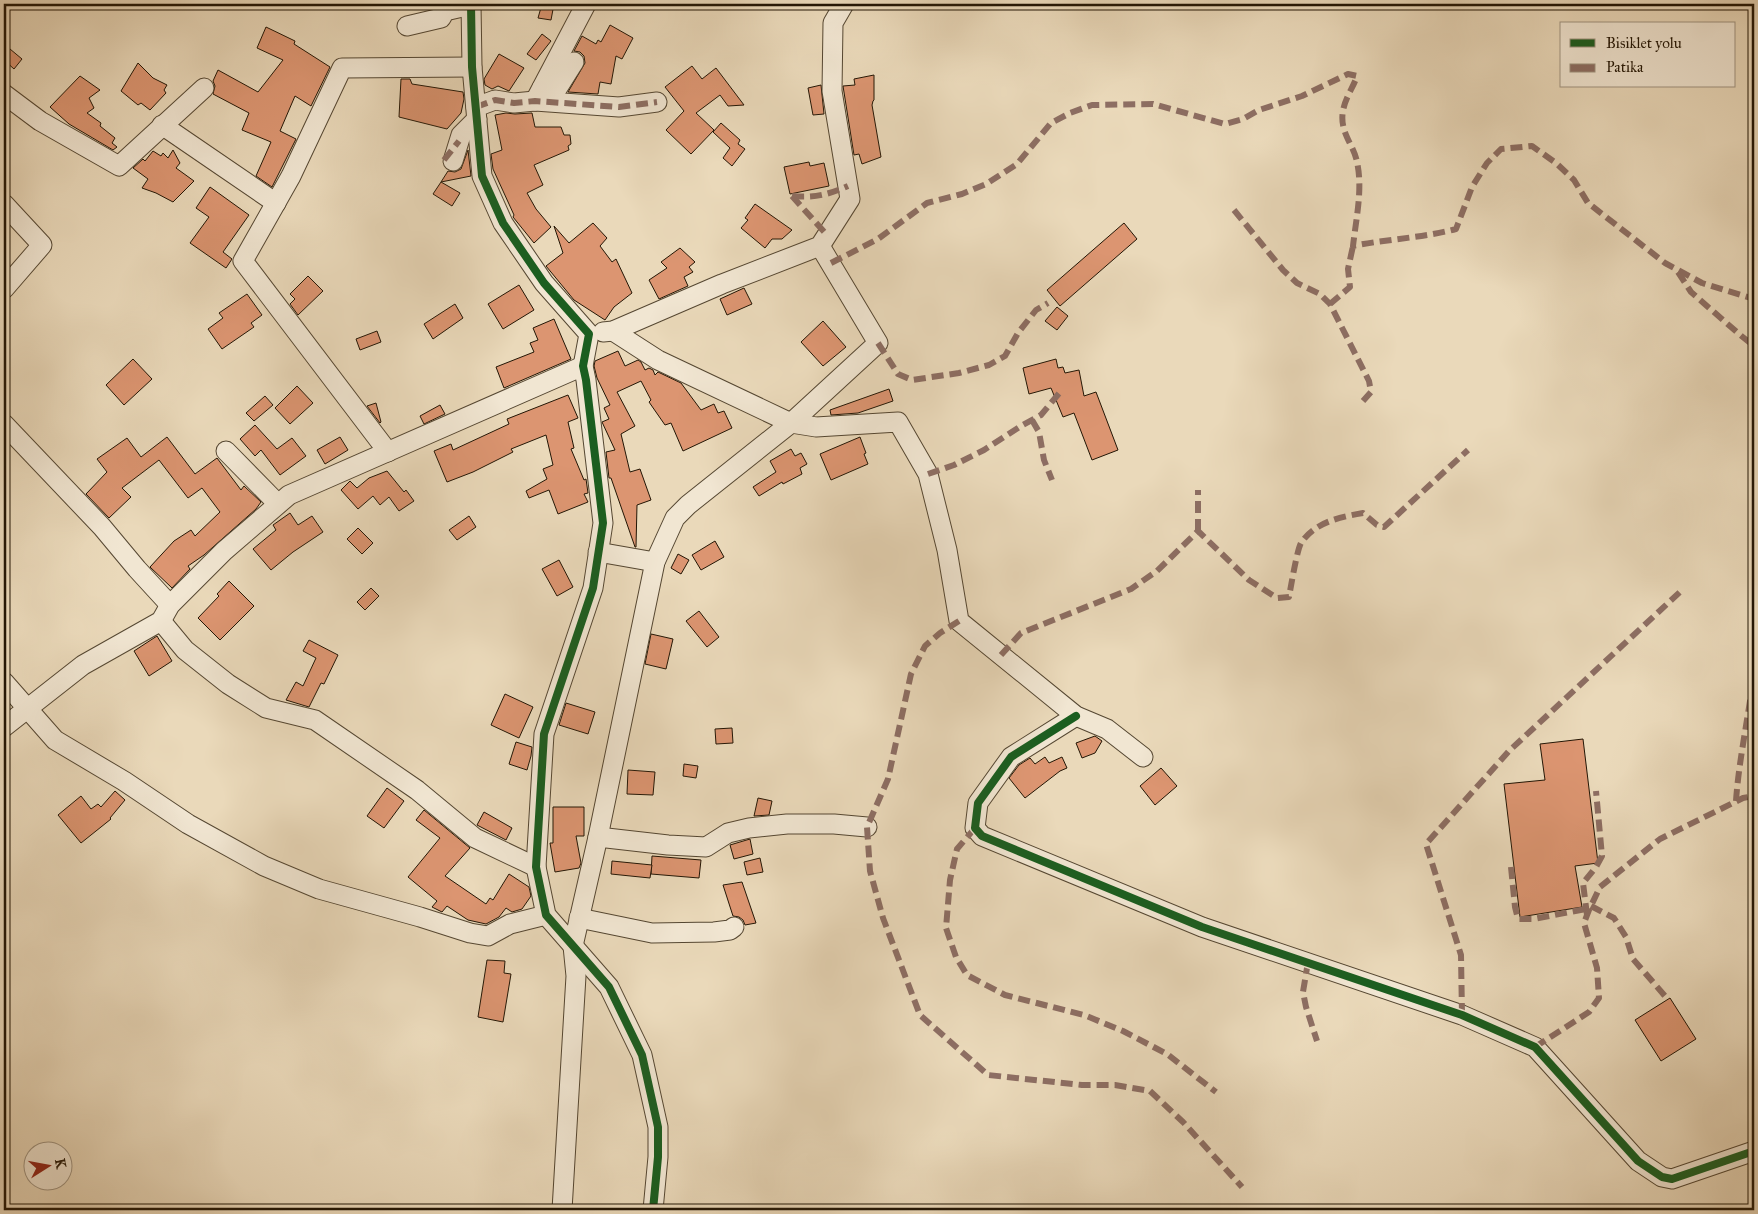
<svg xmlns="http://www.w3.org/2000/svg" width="1758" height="1214" font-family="'IM FELL Great Primer',serif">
<rect width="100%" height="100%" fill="#ead9ba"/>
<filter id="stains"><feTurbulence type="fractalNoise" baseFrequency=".004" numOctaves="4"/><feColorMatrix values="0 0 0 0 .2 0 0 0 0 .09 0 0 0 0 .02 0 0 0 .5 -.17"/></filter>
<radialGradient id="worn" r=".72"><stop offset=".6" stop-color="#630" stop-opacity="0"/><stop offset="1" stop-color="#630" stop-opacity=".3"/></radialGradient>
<g fill="#dc9571" stroke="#231605">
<polygon points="542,4 554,4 551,20 538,18"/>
<polygon points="610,25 633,38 622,59 616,56 611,84 600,82 598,94 568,92 585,63 584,56 580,52 574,51 582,36 596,44 598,40 601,42"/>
<polygon points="266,27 295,41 294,44 330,67 311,106 295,96 280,131 296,139 272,187 256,176 271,142 242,130 249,113 213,94 215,86 213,81 218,70 258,92 283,60 257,48"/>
<polygon points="542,34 551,41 536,60 527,54"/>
<polygon points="4,44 22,59 14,69 4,60"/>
<polygon points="499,54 524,68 509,91 498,86 492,89 485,85 484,79"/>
<polygon points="138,63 153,78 167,85 164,90 166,93 150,110 141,103 138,105 121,91"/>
<polygon points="692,66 702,79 716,68 744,105 728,106 720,95 696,113 714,130 691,154 666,130 684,111 665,87"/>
<polygon points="874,75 874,100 873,101 872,105 881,157 862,164 859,154 854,155 843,86 855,85 854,79"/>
<polygon points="80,76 100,90 89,98 94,108 87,113 101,123 100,126 115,138 112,143 117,147 113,150 69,124 50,107"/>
<polygon points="401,79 410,79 412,84 463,92 464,99 461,113 447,129 399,117"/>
<polygon points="821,85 824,114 813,115 808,88"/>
<polygon points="506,113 515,114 532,113 535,127 561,127 564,135 570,135 571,144 568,146 569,150 534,165 543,185 527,193 536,209 551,227 534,243 513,217 514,215 493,169 491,154 502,150 495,115"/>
<polygon points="721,123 740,140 738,144 745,149 732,166 723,158 730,148 713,132"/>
<polygon points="173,150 180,163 176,168 194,181 173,202 156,193 142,188 148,179 133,168 143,159 145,161 153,151 161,156 163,153 168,158"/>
<polygon points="468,150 471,176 441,182 448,171 455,172 461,169"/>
<polygon points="809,162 810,166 824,163 829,186 790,194 784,167"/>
<polygon points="441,182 460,193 452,206 433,194"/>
<polygon points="210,187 249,215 223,252 232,259 226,268 190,243 209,217 196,208"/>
<polygon points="755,204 792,230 782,239 772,239 765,248 741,228 748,220 745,218"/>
<polygon points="593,223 607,238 600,246 612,262 616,259 632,293 614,307 605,320 574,300 546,266 563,253 554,226 569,243"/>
<polygon points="1124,223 1137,239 1060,306 1047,290"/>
<polygon points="680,248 695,262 689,267 693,272 684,277 688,286 659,299 649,280 667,268 661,262"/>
<polygon points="308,276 323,291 298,315 290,304 295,299 290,294"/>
<polygon points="519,285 534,310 503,329 488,304"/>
<polygon points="744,288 752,304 727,315 720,299"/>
<polygon points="247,294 262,315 251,323 254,327 222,349 208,329 223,318 219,313"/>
<polygon points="455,304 463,318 433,339 424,324"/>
<polygon points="1057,307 1068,316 1057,330 1045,321"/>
<polygon points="554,319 571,359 504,388 496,367 534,352 530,343 538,340 533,328"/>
<polygon points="823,321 846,347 823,366 801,342"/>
<polygon points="377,331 381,342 360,350 356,339"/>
<polygon points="618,351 625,366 638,360 641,362 645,370 649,368 653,370 655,375 658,372 681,383 701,410 714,404 718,413 724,411 732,428 683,451 671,423 665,425 649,402 651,400 641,381 617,392 635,426 621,434 630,472 640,469 651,500 637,505 636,547 635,547 611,478 609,478 606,452 615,450 602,422 609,419 604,408 610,405 597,378 594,366 595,361"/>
<polygon points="133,359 152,379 124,405 106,385"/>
<polygon points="1056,359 1058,368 1063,367 1065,373 1079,370 1084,396 1096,392 1118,450 1092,460 1074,413 1063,417 1051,388 1029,394 1023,368"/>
<polygon points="297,386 313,403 290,424 275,408"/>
<polygon points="889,389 893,401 858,413 831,415 830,410"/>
<polygon points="568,395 578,418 568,422 574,448 571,449 584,480 586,479 588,493 584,494 588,502 558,514 549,490 529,498 526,491 547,479 543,469 553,465 546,435 511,449 513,452 473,472 447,482 434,451 451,444 453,450 509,424 507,419"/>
<polygon points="265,396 273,405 254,421 246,413"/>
<polygon points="376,403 381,422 380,423 367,406"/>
<polygon points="440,405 445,414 424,424 420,416"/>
<polygon points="255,425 277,449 292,438 306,456 280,475 261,450 255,456 240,439"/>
<polygon points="167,437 195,474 217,458 241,490 244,486 261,502 256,509 204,555 188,566 190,569 172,588 150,567 174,541 191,530 195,536 220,512 202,488 188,498 159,460 122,488 131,497 109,518 86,494 107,472 97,459 127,438 141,457"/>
<polygon points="340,437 348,450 325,464 317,450"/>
<polygon points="860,437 866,453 864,454 868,464 831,480 820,454"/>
<polygon points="791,449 795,456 801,453 807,464 800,468 802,474 783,484 782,482 759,496 753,487 776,472 770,461"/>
<polygon points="387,471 404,492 406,490 414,501 399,511 389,497 380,505 373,496 358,509 341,490 350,481 357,488 369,478"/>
<polygon points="290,513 298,525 312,516 323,532 293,552 271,570 253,549 276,530 273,525"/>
<polygon points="469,516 476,527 457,540 449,530"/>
<polygon points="358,528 373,543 362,554 347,539"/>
<polygon points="715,541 724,557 701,570 692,555"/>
<polygon points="678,554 689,560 681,574 671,568"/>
<polygon points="559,560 573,587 557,596 542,569"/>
<polygon points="229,581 254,606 220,640 198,618 219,596 217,594"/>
<polygon points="371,588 379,596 365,610 357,602"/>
<polygon points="699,611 719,637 707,647 686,621"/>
<polygon points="651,634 673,639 666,669 645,664"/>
<polygon points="157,636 172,661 149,676 134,651"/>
<polygon points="309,640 338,655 324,684 321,683 309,707 286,700 296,682 303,686 316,658 303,651"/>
<polygon points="505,694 533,707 519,738 491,725"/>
<polygon points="566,703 595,712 588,734 559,725"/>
<polygon points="732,728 733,743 716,744 715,729"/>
<polygon points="1095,736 1102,741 1095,753 1082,758 1076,743"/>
<polygon points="1583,739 1598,863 1575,866 1582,907 1520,917 1504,784 1545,780 1540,744"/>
<polygon points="516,742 532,747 531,756 527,770 509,764"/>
<polygon points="1045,757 1049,763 1062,757 1067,768 1060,771 1025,798 1009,778 1019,765 1030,758 1035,764"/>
<polygon points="684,764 698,766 696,778 683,776"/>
<polygon points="1161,768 1177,786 1155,805 1140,786"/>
<polygon points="628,770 655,772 653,795 627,794"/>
<polygon points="387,788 404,801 384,828 367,816"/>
<polygon points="115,791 125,800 110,818 111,819 81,843 58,815 81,796 91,809 98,804 101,807"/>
<polygon points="758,798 772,801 769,815 754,816"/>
<polygon points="553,807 584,807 584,836 576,836 581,863 579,868 555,872 550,843 553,843"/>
<polygon points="424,810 470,848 445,876 486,904 490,898 493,900 509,874 529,887 531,896 522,909 512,912 506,908 499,917 486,924 468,920 447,906 442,912 432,907 437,901 408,877 440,838 416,820"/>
<polygon points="484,812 512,828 506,840 477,825"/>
<polygon points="750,839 753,854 734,859 730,845"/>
<polygon points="652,856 701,860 699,878 651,874"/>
<polygon points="760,858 763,872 747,875 744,862"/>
<polygon points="612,861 652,865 650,878 611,874"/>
<polygon points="742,882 756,923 745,925 743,920 739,917 733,916 723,885"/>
<polygon points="487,960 505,961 504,973 511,974 503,1022 478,1017"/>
<polygon points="1670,998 1696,1039 1661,1061 1635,1020"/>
</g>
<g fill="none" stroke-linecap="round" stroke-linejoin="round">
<g stroke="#554732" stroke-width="21">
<g id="minor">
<polyline points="471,4 472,67 482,176 503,223 544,283 589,334 583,366 586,380 603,523 593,588 544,734 536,867 546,915 609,987 642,1055 658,1127 658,1157 653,1210"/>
<polyline points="407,26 441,18 445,11 471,5"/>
<polyline points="542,88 557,89 574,62"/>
<polyline points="4,94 40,121 119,166 204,88"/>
<polyline points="535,101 586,4"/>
<polyline points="476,107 495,100 514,103 535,101 619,107 657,102"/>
<polyline points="162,125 276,203"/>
<polyline points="453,161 461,135 477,119"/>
<polyline points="4,204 42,245 4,289"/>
<polyline points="613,331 658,360 791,423 816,427 898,422 928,474 947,550 959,621 1076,716 1107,729 1143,757"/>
<polyline points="603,332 613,331 722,284 820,246 850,199 832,91 833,23 844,4"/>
<polyline points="4,424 102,527 137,569 170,605"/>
<polyline points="226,451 278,504"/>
<polyline points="388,452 243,261 291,176 342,68 472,67"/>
<polyline points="598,552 655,562"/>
<polyline points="161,621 185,650 228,684 266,708 315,720 417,790 475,838 536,867"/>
<polyline points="4,682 55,740 124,781 188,824 264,866 319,889 420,917 470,933 488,936 510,924 546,915"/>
<polyline points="1076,716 1011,757 978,803 975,828 982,836 1202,927 1462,1015 1535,1047 1638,1161 1662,1177 1672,1179 1754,1151"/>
<polyline points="4,727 83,665 161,621 170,605 224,551 289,495 583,366"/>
<polyline points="598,837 668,845 706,847 728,833 749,828 787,824 834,824 867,827"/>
<polyline points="579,918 652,933 714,932 730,930 734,927"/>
<polyline points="562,1210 576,976 573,946 598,837 655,562 675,518 688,505 791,423 878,343 820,246"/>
</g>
</g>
<use href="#minor" stroke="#f1e6d2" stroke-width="19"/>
<g stroke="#8d6e63" stroke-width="6" stroke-dasharray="12 6" stroke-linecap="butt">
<polyline points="476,107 495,100 514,103 535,101 619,107 657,102"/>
<polyline points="444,160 459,141"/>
<path d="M792 196C813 198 828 195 848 186"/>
<polyline points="792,196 827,235"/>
<polyline points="1234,210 1283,270 1297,283 1320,294 1330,304 1369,381 1371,392 1363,401"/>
<path d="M831 263 878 239 927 203 962 194 986 184 1017 164 1051 123 1070 113 1092 105 1153 104 1225 124 1243 119 1259 110 1302 96 1348 74 1357 76C1353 88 1345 98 1343 111 1339 132 1354 145 1357 162 1363 189 1356 219 1353 246 1387 239 1422 238 1456 229L1472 187 1487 163 1501 149 1532 146 1556 163 1574 180 1588 203 1665 263 1702 283 1754 299"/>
<polyline points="1678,272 1691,292 1739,334 1754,346"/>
<polyline points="1330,304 1350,287 1348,269 1353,246"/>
<polyline points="878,343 898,374 912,380 959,373 989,365 1005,356 1018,333 1036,310 1048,303"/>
<polyline points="1032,420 1039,432 1044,460 1052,480"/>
<polyline points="928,474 954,465 984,450 1021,426 1041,415 1061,391"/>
<polyline points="1198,531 1198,490"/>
<polyline points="959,621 940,633 925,646 911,674 888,779 867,827 870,871 883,918 920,1015 988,1075 1082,1085 1115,1085 1150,1091 1183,1122 1242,1187"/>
<path d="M1001 655 1021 633 1131 589 1157 571 1198 531 1249 580 1277 598 1289 597C1291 586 1297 550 1301 543 1315 522 1340 517 1363 513L1377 525 1384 527 1468 450"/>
<path d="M1736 801C1739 758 1749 715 1754 672"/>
<polyline points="975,828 957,849 950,880 946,928 956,957 967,975 1005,995 1084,1015 1123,1031 1167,1054 1216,1092"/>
<polyline points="1511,867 1515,907 1518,919 1533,919 1586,909"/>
<polyline points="1591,906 1614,918 1626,937 1633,959 1665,996"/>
<polyline points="1587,915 1583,883 1596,867 1602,856 1596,791"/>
<polyline points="1308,962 1303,992 1306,1007 1317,1041"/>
<polyline points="1462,1015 1461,955 1426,844 1509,751 1681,591"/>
<polyline points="1535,1047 1589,1012 1599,998 1597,968 1584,923 1589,910 1600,887 1660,839 1743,798 1754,796"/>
</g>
<g stroke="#f1e6d2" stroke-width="11">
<g id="cycleway">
<polyline points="471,4 472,67 482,176 503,223 544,283 589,334 583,366 586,380 603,523 593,588 544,734 536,867 546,915 609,987 642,1055 658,1127 658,1157 653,1210"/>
<polyline points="1076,716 1011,757 978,803 975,828 982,836 1202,927 1462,1015 1535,1047 1638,1161 1662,1177 1672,1179 1754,1151"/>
</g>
</g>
<use href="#cycleway" stroke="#1b5e20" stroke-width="8"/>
</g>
<rect width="1758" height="1214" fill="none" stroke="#ead9ba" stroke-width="20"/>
<rect x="5" y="5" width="1748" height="1204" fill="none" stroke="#231605" stroke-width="2.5"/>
<rect x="10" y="10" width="1738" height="1194" fill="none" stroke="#231605"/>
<rect x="1560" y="22" width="175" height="65" fill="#f1e6d2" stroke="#9f9380"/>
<rect x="1570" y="39" width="25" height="8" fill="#1b5e20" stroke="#9f9380"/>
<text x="1606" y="48" font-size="15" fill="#231605">Bisiklet yolu</text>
<rect x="1570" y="64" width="25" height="8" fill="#8d6e63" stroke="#9f9380"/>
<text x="1606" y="72" font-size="15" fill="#231605">Patika</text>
<g transform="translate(48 1166) rotate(79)"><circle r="24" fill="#f1e6d2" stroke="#9f9380"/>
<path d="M0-4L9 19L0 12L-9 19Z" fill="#8f2418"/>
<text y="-8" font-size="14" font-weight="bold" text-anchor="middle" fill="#231605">K</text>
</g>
<rect width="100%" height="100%" filter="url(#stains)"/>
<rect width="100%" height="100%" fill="url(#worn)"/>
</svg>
